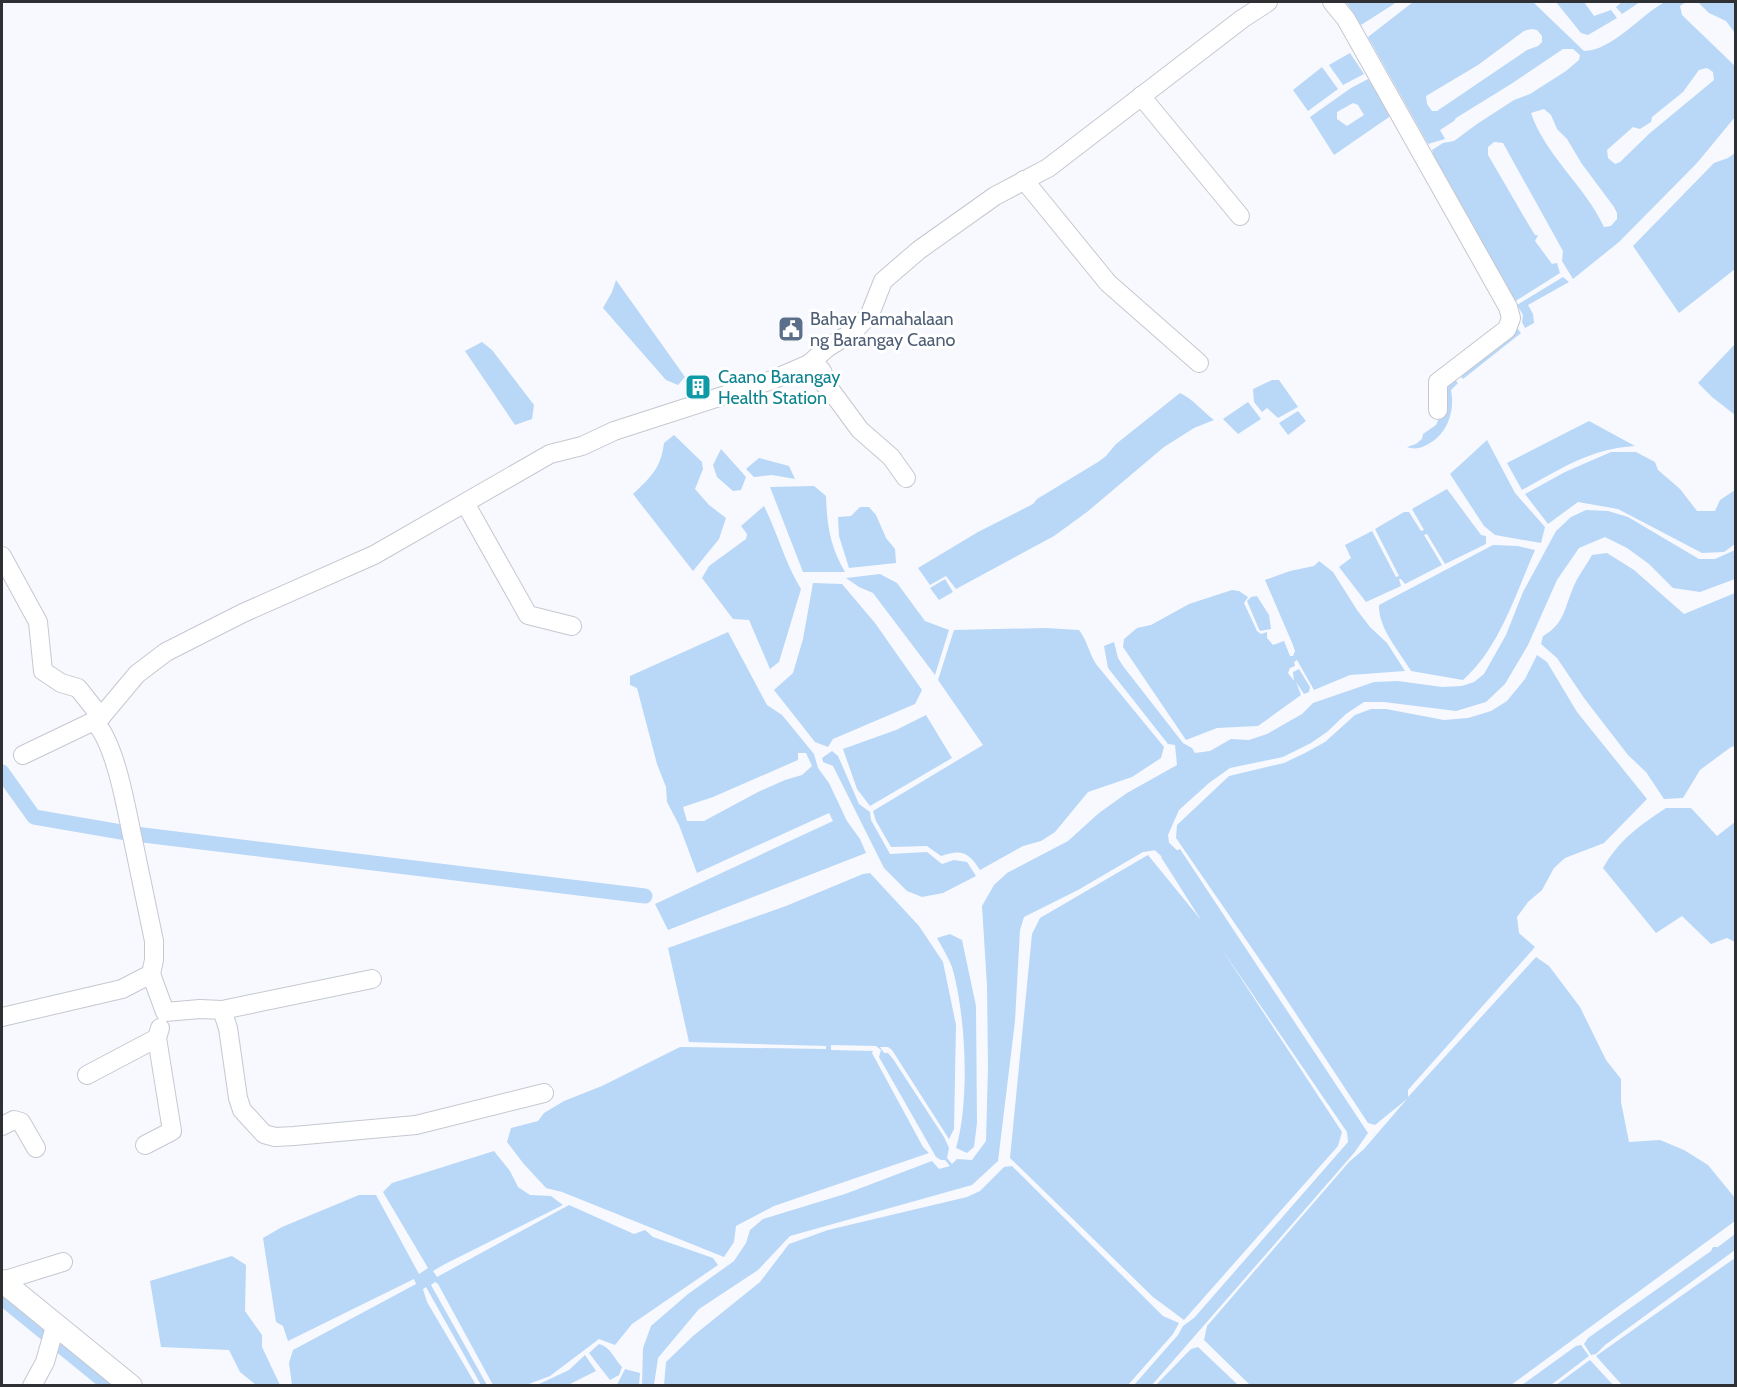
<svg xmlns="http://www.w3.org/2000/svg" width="1737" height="1387" font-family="Cabin,sans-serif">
<rect width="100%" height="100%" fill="#f7f9ff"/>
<g fill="#b9d7f7" fill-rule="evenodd">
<polygon points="1346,2 1397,2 1361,25"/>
<path d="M1413 2H1533L1584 51C1611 51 1640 16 1663 3 1668 0 1679 2 1686 2L1680 6 1682 15 1735 66V117L1697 163 1619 242 1573 279 1562 261 1563 251 1503 143 1494 142 1488 147V155L1530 227 1535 235H1538L1535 241 1552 264 1557 263 1560 273 1514 302 1434 157 1432 150 1443 143 1454 141 1477 124 1514 100 1530 94 1566 71 1579 60 1580 55 1573 49H1563L1511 84 1456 118 1454 121 1440 130 1445 139 1428 144 1368 37ZM1531 29 1537 30 1542 36V42L1538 46 1527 50 1437 111H1432L1427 104 1426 96 1478 65 1524 31ZM1707 68 1713 72 1714 80 1650 133 1620 162 1615 164 1608 158 1607 150 1633 127 1640 129 1651 122 1652 117 1683 92 1699 70ZM1544 109 1551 115 1557 129 1567 139 1582 164 1614 207 1617 213V219L1611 226 1604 227C1585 186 1545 155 1531 113Z"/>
<polygon points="1556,2 1584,2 1594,16 1611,10 1617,18 1588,35 1581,33"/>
<polygon points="1622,2 1640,2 1622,14 1616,7"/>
<polygon points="1698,2 1735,2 1735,33 1726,21 1709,13"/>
<polygon points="1350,53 1364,74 1343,85 1329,65"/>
<polygon points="1322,67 1338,89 1308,111 1293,90"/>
<path d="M1368 79 1392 115 1334 155 1310 117 1351 88ZM1353 103 1358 105 1364 115 1347 126 1337 119V112Z"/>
<polygon points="1735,153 1735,269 1679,313 1633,246 1714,163 1728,158"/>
<polygon points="1563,277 1569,282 1528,305 1533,314 1534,323 1525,328 1522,322 1523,315 1517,305"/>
<polygon points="616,280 685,377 678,385 666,380 603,308 612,292"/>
<polygon points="1514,324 1521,333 1463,379 1457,372"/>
<polygon points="482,342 492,350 534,405 532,419 515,425 465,351"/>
<polygon points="1735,344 1735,415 1712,397 1698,383"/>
<path d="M1450 375 1458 383 1451 390C1455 410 1448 433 1430 443 1422 448 1416 450 1407 447L1416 444 1422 439 1423 434 1436 425 1439 418Z"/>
<polygon points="1272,380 1279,380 1298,407 1278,418 1267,408 1262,412 1254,402 1253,389"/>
<path d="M1180 393C1193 399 1202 411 1214 420L1194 428 1164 447 1087 512 1054 536 956 589 946 576 930 585 918 568 978 532 1033 504 1037 499 1098 462 1106 456 1116 444Z"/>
<polygon points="1248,402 1261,419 1238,434 1223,419"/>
<polygon points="1298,411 1306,421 1288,435 1279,423"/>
<path d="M1589 421 1635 446C1589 449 1561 469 1522 490L1507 463Z"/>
<path d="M674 435 702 462 703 469 695 489 709 505 726 518 719 539 693 571 633 494C651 477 661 468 664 443Z"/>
<polygon points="1487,440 1515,493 1545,527 1541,543 1495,535 1484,526 1450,474"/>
<polygon points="721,449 746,477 741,490 733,491 717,477 713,465"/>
<polygon points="1611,452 1636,452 1655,462 1658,470 1680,489 1697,511 1715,511 1720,500 1735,490 1735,544 1724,552 1702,553 1618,509 1578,502 1548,524 1525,494 1565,472"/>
<polygon points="759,458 789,466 795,479 772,475 754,477 746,469"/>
<path d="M814 486 826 496C827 526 830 546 845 572H803L770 487Z"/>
<polygon points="1447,489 1481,535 1486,536 1486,544 1445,564 1427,534 1424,535 1442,565 1405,584 1401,579 1399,579 1401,586 1366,602 1339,567 1351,558 1345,545 1372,531 1396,577 1399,576 1375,529 1404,512 1409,512 1421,531 1424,530 1412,509"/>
<path d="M764 506C778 534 785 563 801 589L779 662 770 669 749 620 733 619 702 578 709 566 746 539 747 534 741 526Z"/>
<polygon points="860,507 869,507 876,515 886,538 895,549 896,563 849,568 839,536 838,517 851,516"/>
<polygon points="1586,510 1608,511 1628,517 1699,559 1715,559 1735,550 1735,579 1700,592 1673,588 1649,564 1627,548 1605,537 1579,548 1557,580 1528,645 1505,684 1486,702 1456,711 1384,702 1364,702 1346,714 1327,732 1311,743 1283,757 1230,768 1209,783 1179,810 1168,835 1169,842 1157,850 1143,852 1078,890 1024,917 1020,930 1015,1021 998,1161 972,1185 790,1236 758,1270 699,1309 658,1358 654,1385 642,1385 643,1348 651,1326 688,1294 734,1261 746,1243 750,1230 763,1219 845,1194 932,1161 939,1169 950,1166 945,1160 941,1160 936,1157 879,1057 881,1050 876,1046 831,1045 831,1050 873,1051 872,1053 923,1147 929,1153 774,1206 736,1226 734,1242 724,1257 562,1192 546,1188 523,1163 507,1142 511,1128 538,1121 544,1113 564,1101 602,1086 680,1047 826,1049 826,1046 689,1042 668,948 786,906 863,874 870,873 919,926 943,962 956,1025 954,1129 949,1139 892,1050 888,1047 880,1047 884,1053 888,1053 893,1059 944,1137 949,1148 947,1158 952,1164 957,1159 972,1160 986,1141 988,1067 987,986 982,906 994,885 1007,873 1068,841 1099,813 1127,793 1177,765 1175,745 1168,744 1108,668 1104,646 1114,642 1118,658 1123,666 1183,743 1192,748 1195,753 1210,751 1231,739 1249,740 1267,734 1302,714 1313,703 1374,682 1398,681 1442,687 1462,686 1474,682 1484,674 1506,635 1523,592 1556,531 1571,517"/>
<path d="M1493 545 1518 546 1535 550C1516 593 1499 649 1463 680L1411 671C1399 651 1378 628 1379 605Z"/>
<path d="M1607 553 1634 570 1684 614 1735 593V746L1731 747 1700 770 1683 798 1664 799 1646 772 1628 755 1584 698 1557 658 1541 644 1543 636C1564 624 1564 610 1573 588 1577 577 1586 566 1592 555Z"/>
<polygon points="1319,561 1333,572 1357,610 1370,627 1387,643 1405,671 1350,675 1314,690 1297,660 1294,662 1295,666 1290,668 1288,673 1294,681 1293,672 1299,669 1310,687 1309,692 1304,694 1296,682 1301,695 1258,726 1217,728 1186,740 1123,647 1124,639 1137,628 1151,625 1189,604 1232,590 1239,591 1248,597 1244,603 1257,631 1261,634 1267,632 1267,638 1273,645 1284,641 1290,656 1293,656 1295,651 1293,645 1265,580 1290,571 1314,566"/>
<polygon points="880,574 897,583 925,621 949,630 935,675 873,593 859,587 846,578"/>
<polygon points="945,579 953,592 939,600 930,588"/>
<polygon points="813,583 842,584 875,623 922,690 915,704 833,739 828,747 815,742 774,690 793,673 803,639"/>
<polygon points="1257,596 1269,615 1271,629 1260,631 1258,627 1247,601 1251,597"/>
<path d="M1046 628 1079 630C1087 640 1089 653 1096 664L1164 747 1161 758 1132 777 1088 792 1055 832 1041 841 1023 846 980 870C968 852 962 849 941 856L927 846 891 847 876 821 873 811 983 745 938 680 954 630Z"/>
<path d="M728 632 767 705 782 715 814 754 818 768 829 783 847 821 860 839 866 853 668 930 655 904 833 821 829 813 697 873 679 825 667 802 666 787 657 764 637 688 630 685V676ZM798 753H806L812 766 802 775 785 780 758 792 704 821H687L683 807 713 797 798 760Z"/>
<polygon points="1537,655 1547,662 1577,712 1647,799 1604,843 1565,858 1554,868 1542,890 1528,902 1517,917 1519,933 1535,947 1408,1090 1408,1097 1536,957 1549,966 1580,1007 1606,1060 1621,1079 1621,1102 1629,1142 1660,1140 1684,1150 1708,1165 1735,1198 1735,1221 1511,1385 1250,1385 1204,1340 1207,1326 1349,1162 1364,1149 1407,1099 1375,1125 1368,1123 1271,976 1176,838 1177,825 1229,776 1284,763 1305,753 1325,742 1355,715 1371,709 1386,709 1444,720 1468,718 1491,711 1507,701 1525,679"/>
<polygon points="926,715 952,758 870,806 857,789 843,749 896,730"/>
<polygon points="832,751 838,756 859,804 870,812 871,820 890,854 927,852 942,864 954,860 967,862 976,876 943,893 922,897 907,891 884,868 833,766 823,762 822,758"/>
<path d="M1666 808H1691L1717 836 1735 822V942L1727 938 1711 944 1682 916 1656 933 1603 868C1620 839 1639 826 1666 808Z"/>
<polygon points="1180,849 1368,1133 1354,1153 1152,1385 1134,1385 1178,1335 1183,1326 1194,1318 1348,1142 1347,1132 1221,948 1342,1132 1338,1146 1184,1320 1153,1297 1010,1158 1032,934 1040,918 1148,855 1201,920 1161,857"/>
<path d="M950 934 962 940 976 1006 977 1123 974 1147 967 1153 956 1148C970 1101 966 1015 952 967 948 957 942 947 937 938Z"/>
<polygon points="494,1151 510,1171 518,1187 530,1195 551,1196 563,1205 445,1264 433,1271 437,1277 569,1205 634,1234 645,1230 653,1237 713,1258 718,1265 632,1324 615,1345 599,1339 550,1376 526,1385 493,1385 438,1284 435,1282 431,1285 487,1385 481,1385 426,1287 423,1289 427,1302 476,1385 292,1385 289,1363 293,1350 416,1284 414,1279 288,1341 283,1326 276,1322 263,1238 282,1227 359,1195 376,1195 419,1274 428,1268 383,1192 392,1183"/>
<polygon points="1012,1166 1163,1316 1179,1323 1173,1334 1128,1385 664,1385 666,1362 693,1336 760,1282 789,1244 828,1230 967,1197 980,1191 1004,1167"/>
<polygon points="1735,1234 1735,1250 1605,1345 1596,1354 1591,1355 1584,1344 1588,1338 1711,1251 1713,1247 1718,1247"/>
<polygon points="232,1256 246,1265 245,1311 262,1335 262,1347 280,1385 256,1385 240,1372 229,1350 161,1347 150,1281"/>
<polygon points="1735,1258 1735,1385 1622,1385 1596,1356"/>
<path d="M599 1344C611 1347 614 1359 622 1367L619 1375 610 1380 589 1353Z"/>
<polygon points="1581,1345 1589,1356 1551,1385 1522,1385 1576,1346"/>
<polygon points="1198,1347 1238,1385 1156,1385 1191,1349"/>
<polygon points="585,1355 596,1371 568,1385 537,1385 569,1370"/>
<polygon points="1590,1360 1613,1385 1556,1385"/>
<polygon points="625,1369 640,1373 639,1385 617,1385"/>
</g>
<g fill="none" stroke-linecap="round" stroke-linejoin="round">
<g stroke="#b9d7f7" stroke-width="15">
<polyline points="2,772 34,817 127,833"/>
<polyline points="1148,833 1172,856 1180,868"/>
<polyline points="135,834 645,896"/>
<polyline points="2,1298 110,1386"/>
</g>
<g stroke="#c6c8d0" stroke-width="20">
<g id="minor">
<polyline points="1332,2 1346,19 1508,307 1511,318 1507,329 1438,382 1438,410"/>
<polyline points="1141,96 1240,216"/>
<polyline points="1024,180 1108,283 1199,363"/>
<path d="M809 364C821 367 825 371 824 384L832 392 860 430 891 457 906 478"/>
<polyline points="465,503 528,615 572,626"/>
<polyline points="2,556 38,622 43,671 61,683 78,688 101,717"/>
<polyline points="23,755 94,721"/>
<polyline points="151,974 165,1012 200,1009 222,1010 228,1028 238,1098 242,1110 264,1134 275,1137 294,1136 416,1125 544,1093"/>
<polyline points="222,1010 372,979"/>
<path d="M2 1017 122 989 151 974 154 960V941C147 907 140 874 133 840 126 808 116 744 94 721L101 717 137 674 166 652 243 613 374 555 550 454 582 446 614 431 772 380 809 364 827 348 854 331 870 314 883 281 919 250 995 196 1048 168 1242 19 1268 2"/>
<polyline points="87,1075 157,1038 160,1028"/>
<polyline points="2,1126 14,1120 21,1122 36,1148"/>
<polyline points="145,1145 172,1131 157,1038"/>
<polyline points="2,1281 63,1262"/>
<polyline points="32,1386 45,1362 56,1323"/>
</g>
</g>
<g stroke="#c6c8d0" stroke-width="24">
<polyline id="major" points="2,1281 131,1386"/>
</g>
<use href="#minor" stroke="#fff" stroke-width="18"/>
<use href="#major" stroke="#fff" stroke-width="22"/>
</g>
<defs>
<g id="civic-square" transform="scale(1.35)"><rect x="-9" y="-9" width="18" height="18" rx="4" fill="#5c6f8a" stroke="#fff"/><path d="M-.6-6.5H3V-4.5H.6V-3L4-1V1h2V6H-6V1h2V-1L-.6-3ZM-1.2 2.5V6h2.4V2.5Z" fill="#fff"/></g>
<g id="building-square" transform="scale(1.35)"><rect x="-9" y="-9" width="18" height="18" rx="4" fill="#0f9aa8" stroke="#fff"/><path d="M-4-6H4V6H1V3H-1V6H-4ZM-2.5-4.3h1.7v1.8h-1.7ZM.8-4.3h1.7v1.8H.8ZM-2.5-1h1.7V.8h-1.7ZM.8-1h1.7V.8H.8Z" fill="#fff"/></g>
</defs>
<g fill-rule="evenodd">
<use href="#civic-square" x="791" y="329"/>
<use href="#building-square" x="698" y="387"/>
</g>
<g text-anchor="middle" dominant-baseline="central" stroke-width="6" stroke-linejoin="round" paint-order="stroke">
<g font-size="18" fill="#4e5e75" stroke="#fff" text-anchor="start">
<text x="810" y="319">Bahay Pamahalaan<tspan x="810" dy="21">ng Barangay Caano</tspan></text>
</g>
<g font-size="18" fill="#0d838f" stroke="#fff" text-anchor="start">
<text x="718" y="377">Caano Barangay<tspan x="718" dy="21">Health Station</tspan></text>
</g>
</g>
<rect width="1737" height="1387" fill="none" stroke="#2f3033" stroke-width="6"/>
</svg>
